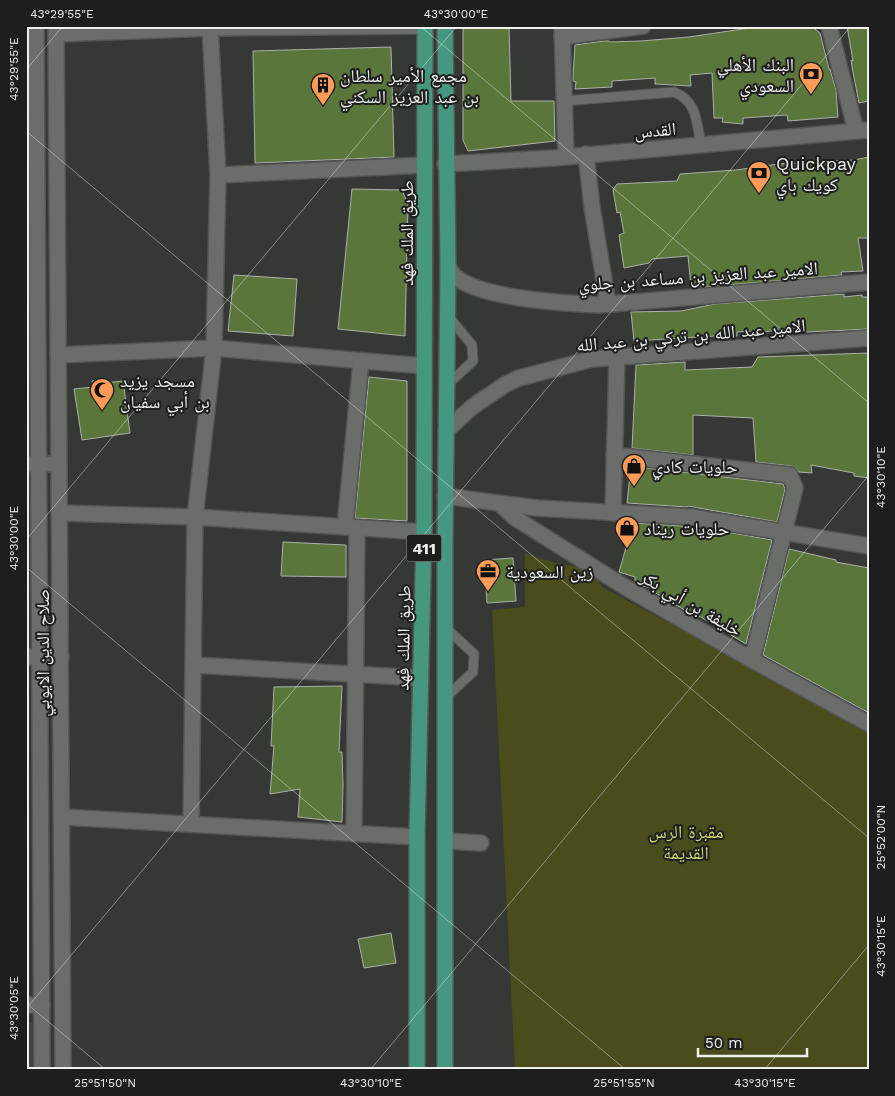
<svg xmlns="http://www.w3.org/2000/svg" width="895" height="1096" font-family="'Work Sans','Noto Naskh Arabic',sans-serif">
<rect width="100%" height="100%" fill="#353835"/>
<rect fill="#3c443d" x="26" y="1023" width="9" height="47"/>
<polygon fill="#4a4c1c" points="525,553 552,562 578,567 597,577 602,587 869,730 869,1070 515,1070 492,610 525,607"/>
<g fill="#5a763b" stroke="#adafab">
<polygon points="463,26 509,26 511,101 554,101 555,141 468,151 463,140"/>
<polygon points="763,26 811,26 820,33 829,69 830,69 836,90 838,117 788,121 787,115 743,118 743,124 722,122 723,118 714,118 712,73 690,75 691,86 655,84 655,78 612,81 612,87 575,89 576,82 573,81 573,76 575,45 604,41 609,41 610,42 641,41 689,37"/>
<polygon points="847,26 869,26 869,101 859,103 852,67 851,60 853,61"/>
<polygon points="391,47 394,157 255,163 253,51"/>
<polygon points="869,157 869,238 858,238 863,271 841,272 842,275 705,287 691,286 688,256 652,259 649,263 624,268 619,235 624,233 620,212 617,213 613,190 617,184 677,181 680,174 736,170 778,164 854,160"/>
<polygon points="352,189 402,190 408,204 405,336 338,329"/>
<polygon points="234,275 297,279 293,336 228,331"/>
<polygon points="844,294 844,297 862,295 862,297 869,297 869,329 785,333 785,329 764,332 760,337 754,331 737,332 737,336 715,338 715,336 634,341 631,312 681,311 715,304"/>
<polygon points="869,353 869,478 854,476 854,473 811,465 812,473 799,472 796,468 791,466 756,462 753,418 693,415 693,455 632,448 636,365 685,362 685,370 752,367 758,357"/>
<polygon points="369,377 407,381 407,521 355,518"/>
<polygon points="103,379 104,383 123,381 130,433 82,440 74,389 93,387 92,381"/>
<polygon points="631,466 783,484 785,489 777,522 688,506 687,507 627,503"/>
<polygon points="633,523 683,526 682,527 720,536 721,531 772,540 746,644 699,616 698,618 654,592 654,589 643,586 644,582 635,581 635,577 619,572"/>
<polygon points="283,542 346,545 346,577 281,576"/>
<polygon points="789,549 836,560 836,562 869,568 869,713 763,655"/>
<polygon points="513,558 516,601 487,603 484,560"/>
<polygon points="342,686 339,752 342,752 343,785 342,822 298,817 300,789 270,794 274,746 271,746 274,687"/>
<polygon points="391,933 396,963 364,968 358,939"/>
</g>
<g fill="none" stroke-linecap="round" stroke-linejoin="round">
<g stroke="#535553" stroke-width="11">
<g id="service">
<path d="M564 101 674 92C698 102 696 122 701 144"/>
<polyline points="446,386 473,361 472,345 449,317"/>
<polyline points="445,627 474,654 473,672 445,698"/>
</g>
</g>
<g stroke="#535553" stroke-width="18">
<g id="minor">
<polyline points="562,26 566,156"/>
<polyline points="829,26 856,131"/>
<polyline points="56,34 211,28 425,26"/>
<polyline points="562,37 643,26"/>
<polyline points="586,154 592,207 608,304"/>
<polyline points="445,164 554,158 869,130"/>
<polyline points="218,175 425,165"/>
<path d="M448 267C451 271 453 276 458 279 488 299 562 303 599 305L869 282"/>
<polyline points="58,355 214,348 424,366"/>
<polyline points="446,431 472,407 506,384 519,378 592,359 869,338"/>
<polyline points="614,455 790,475 795,488 752,660"/>
<polyline points="26,464 59,464"/>
<polyline points="445,496 537,508 691,517 869,546"/>
<polyline points="500,504 515,518 625,587 752,660 869,724"/>
<polyline points="59,513 195,517 424,532"/>
<polyline points="613,513 617,357"/>
<polyline points="345,527 361,361"/>
<polyline points="26,657 61,657"/>
<polyline points="193,665 421,678"/>
<polyline points="62,817 417,837"/>
<polyline points="191,824 195,517 214,348 218,175 210,26"/>
<polyline points="354,833 357,528"/>
<polyline points="445,841 481,843"/>
<polyline points="26,1005 42,1005"/>
</g>
</g>
<g stroke="#535553" stroke-width="18">
<g id="tertiary">
<polyline points="36,26 42,1070"/>
<polyline points="56,26 63,1070"/>
</g>
</g>
<g stroke="#535553" stroke-width="18">
<g id="primary">
<polyline points="417,1070 417,837 424,532 425,26"/>
<polyline points="445,1070 445,542 448,267 445,26"/>
</g>
</g>
<use href="#service" stroke="#6a6d6a" stroke-width="9"/>
<use href="#minor" stroke="#6a6d6a" stroke-width="15"/>
<use href="#tertiary" stroke="#6a6d6a" stroke-width="15"/>
<use href="#primary" stroke="#45987f" stroke-width="15"/>
</g>
<path fill="none" stroke="#eef0ee" stroke-width="1" stroke-opacity="0.45" d="M420 26 869 403M26 70 63 26M26 131 869 838M26 540 457 26M26 567 626 1070M26 1003 106 1070M26 1009 851 26M370 1070 869 475M764 1070 869 945"/>
<defs>
<g id="bank-pin" transform="scale(1.25)"><path d="M0 17L-7.5 6A9.5 9.5 0 1 1 7.5 6Z" fill="#fe9b59" stroke="#1d1e1d"/><path d="M-6-4H6V4H-6ZM0-2.3a2.3 2.3 0 1 0 0 4.6a2.3 2.3 0 1 0 0-4.6Z" fill="#111"/></g>
<g id="building-pin" transform="scale(1.25)"><path d="M0 17L-7.5 6A9.5 9.5 0 1 1 7.5 6Z" fill="#fe9b59" stroke="#1d1e1d"/><path d="M-4-6H4V6H1V3H-1V6H-4ZM-2.5-4.3h1.7v1.8h-1.7ZM.8-4.3h1.7v1.8H.8ZM-2.5-1h1.7V.8h-1.7ZM.8-1h1.7V.8H.8Z" fill="#111"/></g>
<g id="mosque-pin" transform="scale(1.25)"><path d="M0 17L-7.5 6A9.5 9.5 0 1 1 7.5 6Z" fill="#fe9b59" stroke="#1d1e1d"/><path d="M3.5-4.9A6 6 0 1 0 3.5 4.9A5 5 0 1 1 3.5-4.9Z" fill="#111"/></g>
<g id="shop-pin" transform="scale(1.25)"><path d="M0 17L-7.5 6A9.5 9.5 0 1 1 7.5 6Z" fill="#fe9b59" stroke="#1d1e1d"/><path d="M-5-2.5h2.3a2.7 3.5 0 0 1 5.4 0H5L5.5 6h-11ZM-1.5-2.5h3a1.5 2.3 0 0 0-3 0Z" fill="#111"/></g>
<g id="office-pin" transform="scale(1.25)"><path d="M0 17L-7.5 6A9.5 9.5 0 1 1 7.5 6Z" fill="#fe9b59" stroke="#1d1e1d"/><path d="M-6-3h4V-5.5h4V-3h4V5H-6ZM-1-4.5V-3h2v-1.5ZM-6 0V1H6V0Z" fill="#111"/></g>
</defs>
<g fill-rule="evenodd">
<use href="#bank-pin" x="811" y="74"/>
<use href="#building-pin" x="323" y="85"/>
<use href="#bank-pin" x="759" y="173"/>
<use href="#mosque-pin" x="102" y="390"/>
<use href="#shop-pin" x="634" y="466"/>
<use href="#shop-pin" x="627" y="528"/>
<use href="#office-pin" x="488" y="571"/>
</g>
<g text-anchor="middle" dominant-baseline="central" stroke-width="4" stroke-linejoin="round" paint-order="stroke">
<rect fill="#1d1e1d" stroke="#afb1af" stroke-width="1" x="406.5" y="534.5" width="35" height="27" rx="4"/>
<g font-size="16" font-weight="bold" fill="#eef0ee">
<text x="424" y="548">411</text>
</g>
<g font-size="18" fill="#eef0ee" stroke="#1d1e1d" text-anchor="start">
<text x="794" y="64" text-anchor="end">البنك الأهلي<tspan x="794" dy="21">السعودي</tspan></text>
<text x="340" y="75">مجمع الأمير سلطان<tspan x="340" dy="21">بن عبد العزيز السكني</tspan></text>
<text x="776" y="163">Quickpay<tspan x="776" dy="21">كويك باي</tspan></text>
<text x="120" y="380">مسجد يزيد<tspan x="120" dy="21">بن أبي سفيان</tspan></text>
<text x="652" y="466">حلويات كادي</text>
<text x="644" y="528">حلويات ريناد</text>
<text x="506" y="571">زين السعودية</text>
</g>
<g font-size="18" fill="#eef0ee" stroke="#1d1e1d">
<text transform="translate(655 130) rotate(-5)">القدس</text>
<text transform="translate(406 233) rotate(-90)">طريق الملك فهد</text>
<text transform="translate(698 276) rotate(-4)">الامير عبد العزيز بن مساعد بن جلوي</text>
<text transform="translate(691 335) rotate(-5)">الامير عبد الله بن تركي بن عبد الله</text>
<text transform="translate(691 603) rotate(30)">خليفة بن أبي بكر</text>
<text transform="translate(403 638) rotate(-89)">طريق الملك فهد</text>
<text transform="translate(42 653) rotate(-90)">صلاح الدين الايوبي</text>
</g>
<g font-size="18" fill="#d3d776" stroke="#1d1e1d">
<text x="686" y="831">مقبرة الرس<tspan x="686" dy="21">القديمة</tspan></text>
</g>
</g>
<rect width="895" height="1096" fill="none" stroke="#1d1e1d" stroke-width="55"/>
<path d="M698 1048v8h109v-8" fill="none" stroke="#eef0ee" stroke-width="2.5"/>
<text x="705" y="1048" font-size="15" fill="#eef0ee" stroke="#1d1e1d" stroke-width="4" paint-order="stroke">50 m</text>
<rect x="28" y="28" width="840" height="1040" fill="none" stroke="#eef0ee" stroke-width="2"/>
<g font-size="12" text-anchor="middle" fill="#eef0ee">
<text x="62" y="18">43°29'55"E</text>
<text x="456" y="18">43°30'00"E</text>
<text transform="translate(14 69) rotate(-90)" y="4">43°29'55"E</text>
<text transform="translate(881 477) rotate(-90)" y="4">43°30'10"E</text>
<text transform="translate(14 538) rotate(-90)" y="4">43°30'00"E</text>
<text transform="translate(881 837) rotate(-90)" y="4">25°52'00"N</text>
<text transform="translate(881 946) rotate(-90)" y="4">43°30'15"E</text>
<text transform="translate(14 1008) rotate(-90)" y="4">43°30'05"E</text>
<text x="105" y="1087">25°51'50"N</text>
<text x="371" y="1087">43°30'10"E</text>
<text x="624" y="1087">25°51'55"N</text>
<text x="765" y="1087">43°30'15"E</text>
</g>
</svg>
